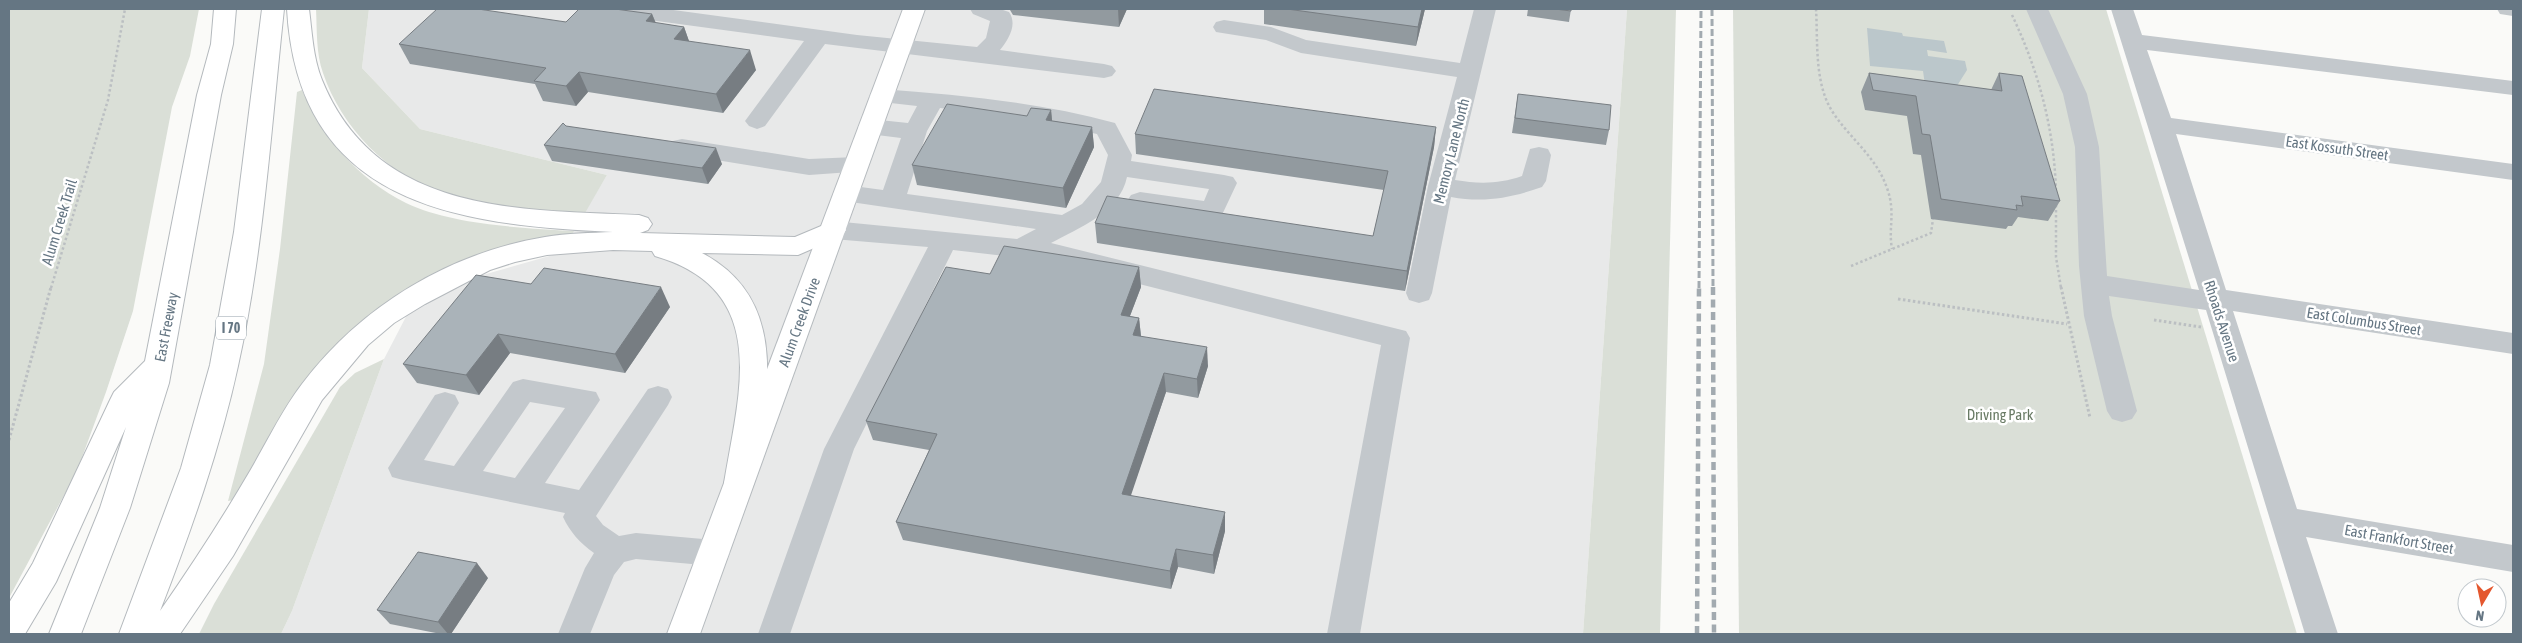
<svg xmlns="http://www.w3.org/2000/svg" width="2522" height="643" font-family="'Asap Condensed',sans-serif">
<rect width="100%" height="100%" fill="#fafaf8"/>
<polygon fill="#e8e9e9" points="369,9 1627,9 1583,634 281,634 292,611 384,359 410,309 465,280 560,253 607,175 420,129 362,68"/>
<g fill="#dadfd7">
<polygon points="9,9 199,9 190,56 172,107 133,311 106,392 77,471 9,598"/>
<path d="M316 9H369L362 68 420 129 607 175 585 213C539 210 485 209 442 194 388 175 341 127 323 73 316 54 317 29 316 9Z"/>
<polygon points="1627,9 1676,9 1660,634 1583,634"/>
<polygon points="1733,9 2106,9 2297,634 1739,634"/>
<path d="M302 90C323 138 358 179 406 203 452 225 523 228 574 231L571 236 406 292 240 499 228 501 264 364 280 249 297 92Z"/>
<polygon points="384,359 292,611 281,634 199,634 214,604 340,387 355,373"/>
</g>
<polygon fill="#bbc7cb" points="1867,28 1902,33 1903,36 1944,41 1947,53 1927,50 1928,56 1965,61 1967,70 1955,89 1925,85 1923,71 1870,66"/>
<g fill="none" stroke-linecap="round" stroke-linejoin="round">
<g stroke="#b5babe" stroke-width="2">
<polygon id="major" points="903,9 925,9 700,634 667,634"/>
</g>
<g stroke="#b4b9bd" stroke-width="2">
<g id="highway">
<polygon points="214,9 236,9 233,44 221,95 169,383 130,508 81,634 49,634 100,508 126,427 56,582 25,634 9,634 9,603 33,563 110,400 114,392 145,361 197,95 211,44"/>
<path d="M262 9H284C271 128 264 248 238 366 220 449 191 531 160 611 192 565 222 519 250 471 267 442 282 410 302 384 361 306 449 253 545 237 567 233 591 233 613 232 453 225 298 203 287 9H309C312 32 313 58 322 80 376 213 516 210 639 215L648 218 652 224 648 230 640 233 795 237 833 221 842 224 846 230 842 236 798 255 702 253C793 301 766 400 754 483L750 492 739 495 728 492 724 483C739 392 772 290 655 256L652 251 613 250 547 255 515 262 490 270 425 304 394 323 368 345 322 400 233 556 180 634H119L181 468 210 365 234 232Z"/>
</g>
</g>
<g stroke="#bbbfc2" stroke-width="2.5" stroke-dasharray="2.5 2.5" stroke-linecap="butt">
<path d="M1816 9C1818 41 1814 82 1832 111 1849 138 1876 156 1887 188 1896 213 1888 227 1892 249"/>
<path d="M2012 15C2039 72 2054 128 2056 191"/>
<polyline points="2056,205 2056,257 2061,288"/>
<polyline points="1851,266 1931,233 1933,219"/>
<polyline points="51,288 108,100 125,9"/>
</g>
<g stroke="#bbbfc2" stroke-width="3" stroke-dasharray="2.5 2.5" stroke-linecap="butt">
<polyline points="2061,287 2090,418"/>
<polyline points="1898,299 2067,324"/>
<polyline points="2154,320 2201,327"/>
<polyline points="9,440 51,287"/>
</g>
<g fill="#c3c8cc" fill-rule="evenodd">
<path d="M609 9H666L857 35 977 47 986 38 990 21 973 14 970 9H1000L1009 12C1018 25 1008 40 1000 50L1104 64 1112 66 1116 71 1112 76 1104 78 825 44 765 126 757 129 749 126 745 121 804 41 620 16 612 14Z"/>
<path d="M1474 9H1496L1455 180C1479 184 1499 184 1522 176L1530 149 1539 147 1548 149 1551 155 1546 181 1542 187C1511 198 1484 203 1451 197L1432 293 1429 300 1419 303 1409 300 1406 293 1428 186 1457 77 1301 53 1266 40 1216 32 1213 27 1216 22 1224 20 1271 27 1306 40 1460 63Z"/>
<polygon points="2026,9 2048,9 2087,94 2099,147 2107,276 2199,290 2111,9 2133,9 2142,35 2513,81 2513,95 2147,50 2171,118 2513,164 2513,180 2176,134 2226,290 2513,333 2513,354 2233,311 2297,509 2513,545 2513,572 2306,537 2338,634 2305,634 2206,310 2109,296 2112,316 2137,411 2132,419 2122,422 2112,419 2107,411 2084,316 2079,266 2075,147 2063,94"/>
<polygon points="2497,9 2513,9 2513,16 2500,14"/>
<path d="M881 89C960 95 1038 102 1115 123L1132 155 1131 161 1224 175 1233 177 1237 183 1221 217 1212 220 1140 210 1131 207 1127 201 1131 195 1140 192 1204 201 1209 189 1127 177C1120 212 1079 228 1051 243L1406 331 1410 338 1360 634H1327L1381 345 1048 261 953 250 854 449 790 634H758L824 449 928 247 833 239 824 236 820 230 824 224 833 221 1017 239 1036 229 837 200 833 194 837 188 846 185 883 190 901 138 861 133 858 127 861 121 870 119 908 123 917 106 873 101 869 96 873 91ZM940 108 1023 118 1097 134 1108 155 1101 182 1082 204 1062 215 907 194 927 131Z"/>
<polygon points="682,139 809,159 856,157 865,159 868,165 865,171 809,175 673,153 670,147 673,141"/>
<path d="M523 379 596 392 600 400 545 483 579 490 648 389 658 386 668 389 672 397 668 405 596 516 603 525 619 536 636 533 714 540 725 543 730 553 725 563 714 566 636 559 624 562 614 575 590 634H558L585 568 594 553C580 543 570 532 563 517L565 513 403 480 392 477 388 468 435 395 445 392 455 395 459 403 424 460 454 466 513 382ZM530 402 565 408 515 478 483 471Z"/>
</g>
<use href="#major" fill="#fff" fill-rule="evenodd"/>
<use href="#highway" fill="#fff" fill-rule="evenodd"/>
<g stroke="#a2aab0" stroke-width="3" stroke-dasharray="7 3" stroke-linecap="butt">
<polyline points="1712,9 1713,288"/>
<polyline points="1699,288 1701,9"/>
</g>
<g stroke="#a2aab0" stroke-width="4.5" stroke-dasharray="8 4.5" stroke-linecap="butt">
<polyline points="1713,287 1714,634"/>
<polyline points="1697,634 1699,287"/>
</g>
</g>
<g fill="#929a9f">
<polygon points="1005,9 1127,9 1119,27 1013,15 1010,10"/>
<polygon points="1264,9 1425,9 1416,46 1264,24"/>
<polygon points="1528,9 1571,9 1569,22 1527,16"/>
<polygon points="652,14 656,23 684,27 689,41 756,70 723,113 588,92 576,106 543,101 535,84 410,64 399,44 566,22"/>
<polygon points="1869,73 1991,90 1999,73 2060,201 2048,221 2018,217 2012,226 2008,226 2006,229 1931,219 1921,155 1913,154 1907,116 1865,110 1861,92"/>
<polygon points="1518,94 1609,130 1606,145 1512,133"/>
<polygon points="1051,110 1052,121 1092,127 1094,147 1066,208 917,185 912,165 1027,116"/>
<polygon points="566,126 722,164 708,184 552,161 544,145"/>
<polygon points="1436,127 1434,147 1405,291 1097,243 1095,223 1373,236 1384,190 1136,154 1135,134"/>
<polygon points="1139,267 1141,287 1130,316 1139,318 1141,336 1208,366 1198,398 1166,392 1130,496 1225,531 1214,574 1178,567 1171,589 903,540 896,522 929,450 873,440 866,421 990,274"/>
<polygon points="531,284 670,307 625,373 510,353 479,395 417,383 403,364"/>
<polygon points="488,578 451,634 441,634 390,624 377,610"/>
</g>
<g fill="#777d82">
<polygon points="1118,9 1127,9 1119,27"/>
<polygon points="1422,9 1425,9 1416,46 1418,27"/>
<polygon points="652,14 660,34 646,21"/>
<polygon points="684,27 691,47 674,39"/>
<polygon points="750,50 756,70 723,113 716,94"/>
<polygon points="579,72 588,92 576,106 566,86"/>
<polygon points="1051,110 1053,130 1046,120"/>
<polygon points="1092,127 1094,147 1066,208 1063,188"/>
<polygon points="1436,127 1434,147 1405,291 1407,271"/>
<polygon points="716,148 722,164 708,184 702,168"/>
<polygon points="1139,267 1141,287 1123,334 1121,315"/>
<polygon points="661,287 670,307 625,373 615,354"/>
<polygon points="1139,318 1141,337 1133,335"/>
<polygon points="498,334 510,353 479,395 466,375"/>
<polygon points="1207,347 1208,366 1198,398 1197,379"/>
<polygon points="1164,373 1166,392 1125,513 1122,494"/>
<polygon points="1225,512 1225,531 1214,574 1213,555"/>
<polygon points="1176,549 1178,567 1171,589 1170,571"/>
<polygon points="477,563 488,578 451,634 448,634 438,622"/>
</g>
<g fill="#aab3b9" stroke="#777d82">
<polygon points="437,9 478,9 566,22 579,9 615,9 652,14 646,21 684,27 674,39 750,50 716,94 579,72 566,86 534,81 546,68 399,44"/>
<polygon points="1287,9 1422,9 1418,27"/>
<polygon points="1555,9 1571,9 1571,11"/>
<polygon points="1869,73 2002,91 1999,73 2022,76 2060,201 2021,196 2023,206 2016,205 2017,210 1941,199 1930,135 1922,134 1916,96 1873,90"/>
<polygon points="1154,89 1436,127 1407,271 1095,223 1107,196 1373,236 1388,171 1135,134"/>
<polygon points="1518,94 1611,105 1609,130 1515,118"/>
<polygon points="947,104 1027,116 1031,108 1051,110 1046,120 1092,127 1063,188 912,165"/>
<polygon points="563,123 566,126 716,148 702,168 544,145"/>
<polygon points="1004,246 1139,267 1121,315 1139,318 1133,335 1207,347 1197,379 1164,373 1122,494 1225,512 1213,555 1176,549 1170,571 896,522 937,434 866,421 946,267 990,274"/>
<polygon points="544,268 661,287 615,354 498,334 466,375 403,364 476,275 531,284"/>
<polygon points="418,552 477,563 438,622 377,610"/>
</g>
<g text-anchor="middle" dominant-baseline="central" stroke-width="5" stroke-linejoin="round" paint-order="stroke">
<rect fill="#fff" stroke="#939fa8" stroke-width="1" x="216" y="316.5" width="30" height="23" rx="4"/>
<g font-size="14" font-weight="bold" fill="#657683">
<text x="231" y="328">I 70</text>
</g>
<g font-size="15" fill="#657683" stroke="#fff">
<text transform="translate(2337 148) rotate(8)">East Kossuth Street</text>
<text transform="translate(1451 151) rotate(-76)">Memory Lane North</text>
<text transform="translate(59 222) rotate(-73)">Alum Creek Trail</text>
<text transform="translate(2222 321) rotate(72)">Rhoads Avenue</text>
<text transform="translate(2364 321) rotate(9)">East Columbus Street</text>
<text transform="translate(799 322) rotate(-70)">Alum Creek Drive</text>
<text transform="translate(166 327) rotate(-79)">East Freeway</text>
<text transform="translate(2399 539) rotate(10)">East Frankfort Street</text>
</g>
<g font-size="15" fill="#687a64" stroke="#fff">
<text x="2000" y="414">Driving Park</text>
</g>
</g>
<rect width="2522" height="643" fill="none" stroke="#657683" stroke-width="20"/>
<g transform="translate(2482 603) rotate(189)"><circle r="24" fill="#ffffff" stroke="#c1c8cd"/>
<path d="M0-4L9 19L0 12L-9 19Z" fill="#e4572e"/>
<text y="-8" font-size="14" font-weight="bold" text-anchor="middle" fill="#657683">N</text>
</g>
</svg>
